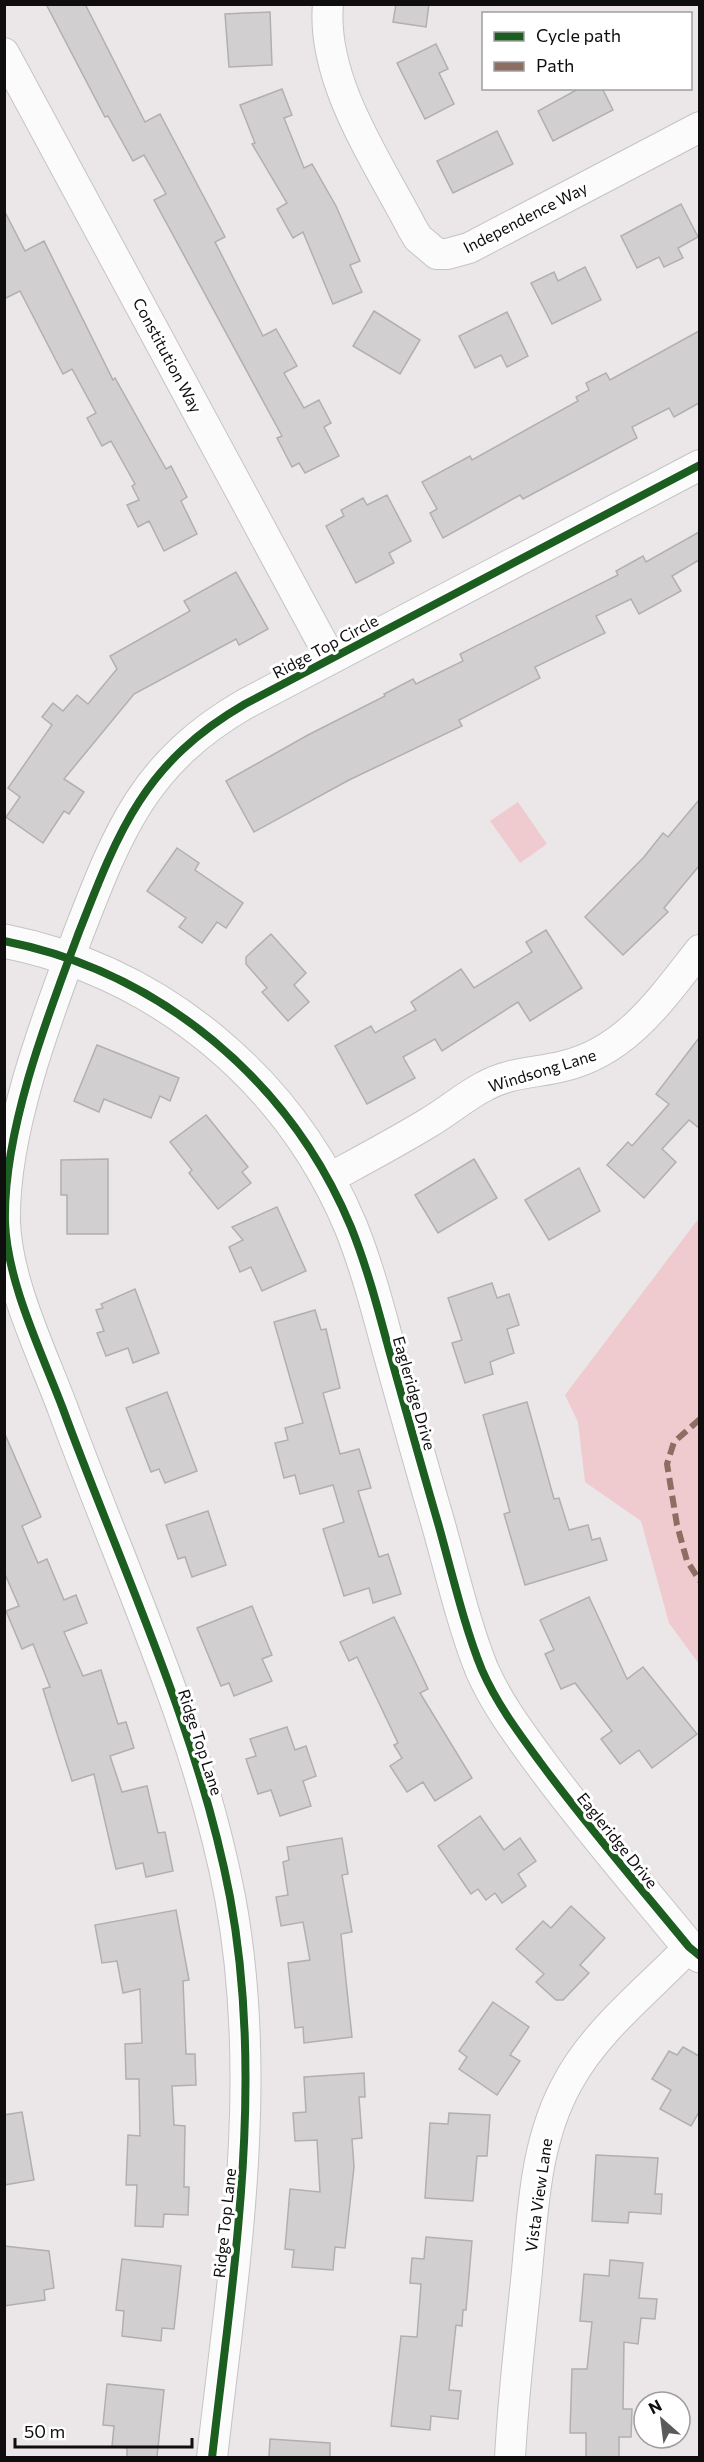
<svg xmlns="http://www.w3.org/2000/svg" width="704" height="2462" font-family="Commissioner,sans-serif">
<rect width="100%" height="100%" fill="#ebe7e8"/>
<g fill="#efcace">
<polygon points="518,802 547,844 520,863 490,821"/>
<polygon points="699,1218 699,1664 669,1623 641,1521 585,1482 578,1422 565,1395"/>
</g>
<g fill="#d2cfd0" stroke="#b1afaf" stroke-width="1.5">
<polygon points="46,4 85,4 145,122 160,114 225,237 215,242 263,336 276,329 297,366 284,373 304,408 319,400 331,423 324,427 339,456 305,473 299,463 292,467 277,438 282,436 154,200 166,194 144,155 133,161 108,116 105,117"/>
<polygon points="396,4 429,4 426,27 393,22"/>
<polygon points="270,12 272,65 229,67 225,14"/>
<polygon points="436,44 448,69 439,73 454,104 425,119 397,63"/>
<polygon points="580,88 602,88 613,110 553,141 538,111"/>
<polygon points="282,89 292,115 284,118 304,168 312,164 336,206 360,261 350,265 362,292 333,304 303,232 293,238 277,209 287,203 252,144 255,143 240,105"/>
<polygon points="497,131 513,164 453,193 437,161"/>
<polygon points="681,204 698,237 678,248 683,258 664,267 659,257 637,268 621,236"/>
<polygon points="4,210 25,251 44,241 113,380 115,378 166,469 171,466 187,497 181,501 197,534 164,551 149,521 138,527 127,505 139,500 132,486 135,484 111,441 102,446 87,418 96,413 72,369 63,374 20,291 4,299"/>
<polygon points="585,267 601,300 552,324 531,283 554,272 558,281"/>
<polygon points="374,311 420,340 400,374 353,346"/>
<polygon points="507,312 528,356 507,367 501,355 475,368 459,336"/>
<polygon points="699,331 699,403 674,417 669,408 632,427 637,438 523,499 520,495 443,538 430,513 437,509 422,482 470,456 472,460 578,401 576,397 589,390 586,383 606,373 610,380"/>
<polygon points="387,495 411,541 389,553 394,563 356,583 326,526 344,516 341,510 363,498 367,505"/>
<polygon points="699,532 699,560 672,576 681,591 639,614 631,599 596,616 605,633 535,667 540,678 459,720 462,726 349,780 254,832 226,781 308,735 385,696 384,694 413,679 416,684 463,661 460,654 618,575 616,571 643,556 646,562"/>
<polygon points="236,572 268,629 239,645 236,639 134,694 64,779 84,792 69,814 64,811 43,843 6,817 20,797 8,788 52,725 42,717 53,703 63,711 77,695 88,704 117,669 110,656 190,611 184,601"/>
<polygon points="699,800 699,866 664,908 668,912 623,955 585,917 644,857 663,833 668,837"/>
<polygon points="177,848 199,863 195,870 243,903 226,928 217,922 202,943 179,927 186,918 147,891"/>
<polygon points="546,930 582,988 530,1021 518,1002 442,1051 435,1039 403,1057 415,1078 367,1104 335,1046 371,1026 375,1033 416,1010 411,1002 461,969 474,988 532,952 526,942"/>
<polygon points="271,934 306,973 294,985 309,1002 288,1021 262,992 267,988 246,964 246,957"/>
<polygon points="699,1038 699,1128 689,1120 662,1149 676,1162 644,1198 607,1165 628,1142 632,1146 669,1104 656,1094"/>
<polygon points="97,1045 179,1078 170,1101 160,1096 151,1118 104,1099 99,1112 74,1101"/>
<polygon points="206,1115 248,1167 242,1172 251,1183 218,1209 189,1173 192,1170 170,1142"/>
<polygon points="108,1159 108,1234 67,1234 67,1195 61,1195 61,1160"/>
<polygon points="474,1159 497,1198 438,1233 415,1195"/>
<polygon points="579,1168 600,1211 549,1240 525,1200"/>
<polygon points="277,1207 306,1271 262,1291 251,1267 240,1272 229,1247 243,1240 232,1227"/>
<polygon points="492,1283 497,1298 509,1294 519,1325 507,1329 514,1353 490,1362 493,1374 465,1383 452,1343 462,1340 448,1298"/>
<polygon points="135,1289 159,1353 133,1363 128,1348 106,1356 97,1333 104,1331 96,1310 103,1308 101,1304"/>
<polygon points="315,1310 321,1330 326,1329 340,1388 323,1393 340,1454 359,1449 371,1488 358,1491 379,1557 388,1554 401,1594 373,1603 369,1588 344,1596 323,1529 344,1522 333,1485 300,1494 295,1475 284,1478 275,1443 288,1440 285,1428 303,1423 274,1322"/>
<polygon points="167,1392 197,1471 165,1483 159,1469 151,1472 126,1408"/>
<polygon points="527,1402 554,1499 559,1498 569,1530 588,1525 592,1540 600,1538 607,1560 525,1585 504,1514 510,1512 483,1415"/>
<polygon points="4,1432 41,1517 22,1526 38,1563 47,1559 64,1600 76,1595 87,1623 64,1632 83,1676 101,1670 118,1724 126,1722 134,1748 110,1756 122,1792 147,1786 158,1833 165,1832 173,1871 146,1877 143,1863 116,1869 94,1774 72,1781 43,1689 50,1687 33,1644 22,1649 6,1611 19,1606 4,1572"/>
<polygon points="208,1511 226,1565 192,1577 185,1557 178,1559 166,1525"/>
<polygon points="589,1597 627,1679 643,1667 697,1734 652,1768 639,1750 620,1764 601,1739 612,1731 575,1683 561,1689 545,1654 554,1650 540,1620"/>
<polygon points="252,1606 272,1655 262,1659 272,1681 234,1696 229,1683 221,1686 197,1628"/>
<polygon points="394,1617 428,1689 420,1693 472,1778 435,1801 423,1782 407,1792 390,1766 402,1758 394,1745 398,1743 357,1657 349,1661 340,1642"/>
<polygon points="287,1727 295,1750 306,1746 316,1776 303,1781 311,1806 280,1816 271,1790 258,1794 246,1759 256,1756 250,1739"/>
<polygon points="480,1816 504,1850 520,1838 536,1861 518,1874 526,1886 502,1903 495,1893 486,1900 478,1889 471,1894 438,1846"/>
<polygon points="342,1838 348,1874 342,1875 352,1932 341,1934 352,2037 304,2043 303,2027 295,2028 288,1963 310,1960 303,1922 281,1926 276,1897 288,1895 283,1862 289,1860 287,1847"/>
<polygon points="571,1906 605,1938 580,1965 589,1973 563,2000 556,2000 536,1982 544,1974 516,1949 543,1921 551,1928"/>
<polygon points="176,1910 189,1980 183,1981 186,2054 195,2054 196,2085 172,2086 174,2125 185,2126 184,2187 189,2187 188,2215 164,2214 163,2227 135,2226 137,2185 126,2185 128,2135 140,2136 139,2079 126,2079 125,2044 142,2043 140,1989 123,1993 117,1961 102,1963 95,1925"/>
<polygon points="493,2002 529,2027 510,2055 520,2061 497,2095 459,2069 467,2057 459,2051"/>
<polygon points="683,2047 699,2056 699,2112 691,2126 660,2109 671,2090 652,2079 669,2051 677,2055"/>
<polygon points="364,2073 365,2097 359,2097 362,2138 352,2139 354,2167 345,2248 335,2247 333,2270 292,2267 294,2250 285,2249 290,2189 320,2192 317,2140 295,2141 293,2113 306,2112 304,2077"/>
<polygon points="22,2112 34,2180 4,2185 4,2115"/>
<polygon points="449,2113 490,2115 487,2156 477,2156 473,2201 425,2198 430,2123 448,2124"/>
<polygon points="596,2155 658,2158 655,2194 662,2194 661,2214 629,2212 628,2223 592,2221"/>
<polygon points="426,2237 472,2241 466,2310 463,2310 462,2326 456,2325 449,2390 461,2391 458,2419 431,2416 430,2430 391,2426 401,2336 417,2337 421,2284 410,2283 412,2258 424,2259"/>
<polygon points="4,2246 49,2251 54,2288 44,2290 45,2300 4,2306"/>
<polygon points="122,2259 181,2266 174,2329 162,2328 161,2341 122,2336 124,2311 116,2310"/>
<polygon points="610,2260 643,2263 639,2298 657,2299 655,2319 641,2318 638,2344 624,2342 623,2409 632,2409 631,2437 619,2437 619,2457 586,2457 586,2433 570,2433 572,2369 587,2369 592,2322 580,2321 584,2274 609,2276"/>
<polygon points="107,2384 164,2390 157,2457 127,2457 127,2448 112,2446 114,2426 103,2425"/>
<polygon points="270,2439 330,2443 330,2457 269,2457"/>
</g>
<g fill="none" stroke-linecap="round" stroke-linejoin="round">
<g stroke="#c5c3c3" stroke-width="32">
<g id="minor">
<path d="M328 4C321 81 378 162 412 228L418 238 437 254H447L469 248 700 127"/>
<polyline points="4,53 330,657"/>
<path d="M328 1179C361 1161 395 1143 428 1123 447 1112 465 1096 485 1086 510 1072 537 1073 564 1066 627 1051 662 998 700 950"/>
<path d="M212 2458C233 2272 265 2084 230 1897 198 1729 122 1570 63 1409 42 1353 7 1282 5 1222 3 1132 47 1017 79 932 119 829 145 762 245 704L700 465"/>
<path d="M510 2458C513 2398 520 2340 526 2281 533 2213 534 2143 568 2082 596 2030 648 1990 689 1947"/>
</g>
</g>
<g stroke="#c5c3c3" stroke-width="35">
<path id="major" d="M4 941C161 972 290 1081 351 1227 367 1267 378 1309 389 1350 405 1407 421 1465 438 1523 451 1569 464 1626 482 1670 497 1704 518 1732 540 1762 587 1826 639 1886 689 1947L700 1956"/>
</g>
<use href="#minor" stroke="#fcfbfc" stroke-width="30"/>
<use href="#major" stroke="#fcfbfc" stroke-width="33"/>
<polyline stroke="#8d6e63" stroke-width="6" stroke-dasharray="12 6" stroke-linecap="butt" points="700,1419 674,1442 667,1464 677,1525 687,1561 700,1581"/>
<g stroke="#fff" stroke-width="11">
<g id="cycleway">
<path d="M4 941C161 972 290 1081 351 1227 367 1267 378 1309 389 1350 405 1407 421 1465 438 1523 451 1569 464 1626 482 1670 497 1704 518 1732 540 1762 587 1826 639 1886 689 1947L700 1956"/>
<path d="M212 2458C233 2272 265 2084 230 1897 198 1729 122 1570 63 1409 42 1353 7 1282 5 1222 3 1132 47 1017 79 932 119 829 145 762 245 704L700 465"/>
</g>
</g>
<use href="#cycleway" stroke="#1b5e20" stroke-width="8"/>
</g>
<g text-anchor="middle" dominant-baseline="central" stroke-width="6" stroke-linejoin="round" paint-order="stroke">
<g font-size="16" fill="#0f0d0d" stroke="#fff">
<text transform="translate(525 217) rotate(-27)">Independence Way</text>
<text transform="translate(168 355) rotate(62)">Constitution Way</text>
<text transform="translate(325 646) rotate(-28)">Ridge Top Circle</text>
<text transform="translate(542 1070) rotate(-17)">Windsong Lane</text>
<text transform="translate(415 1393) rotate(74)">Eagleridge Drive</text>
<text transform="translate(201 1742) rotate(72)">Ridge Top Lane</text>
<text transform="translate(618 1840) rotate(51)">Eagleridge Drive</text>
<text transform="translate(538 2195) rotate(-82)">Vista View Lane</text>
<text transform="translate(224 2223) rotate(-84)">Ridge Top Lane</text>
</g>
</g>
<rect width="704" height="2462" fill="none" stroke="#0f0d0d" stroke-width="12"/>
<rect x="482" y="12" width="210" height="78" fill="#ffffff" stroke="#9f9e9e" stroke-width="1.5"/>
<rect x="494" y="32" width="30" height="9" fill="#1b5e20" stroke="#9f9e9e" stroke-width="1.5"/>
<text x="536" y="42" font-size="18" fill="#0f0d0d">Cycle path</text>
<rect x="494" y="62" width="30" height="9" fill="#8d6e63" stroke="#9f9e9e" stroke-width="1.5"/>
<text x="536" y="72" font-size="18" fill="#0f0d0d">Path</text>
<g transform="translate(662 2420) rotate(332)"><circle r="28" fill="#ffffff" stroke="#9f9e9e" stroke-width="1.5"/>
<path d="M0-4.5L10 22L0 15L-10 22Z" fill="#5c595a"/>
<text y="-9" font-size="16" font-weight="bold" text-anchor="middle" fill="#0f0d0d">N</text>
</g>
<path d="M15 2438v9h177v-9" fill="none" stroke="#0f0d0d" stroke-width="3"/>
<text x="24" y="2438" font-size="18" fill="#0f0d0d" stroke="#ffffff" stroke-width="4.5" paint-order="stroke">50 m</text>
</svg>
